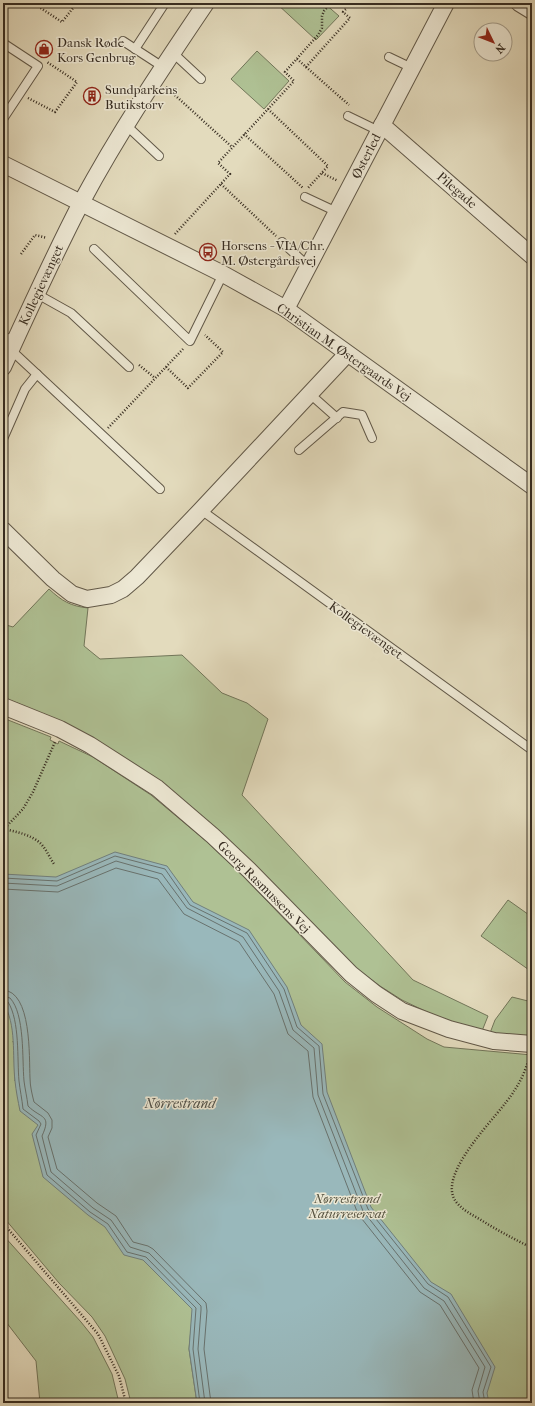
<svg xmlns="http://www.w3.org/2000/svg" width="535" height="1406" font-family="'IM FELL French Canon',serif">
<rect width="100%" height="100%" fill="#e3dbbd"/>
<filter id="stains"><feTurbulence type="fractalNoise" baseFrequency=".005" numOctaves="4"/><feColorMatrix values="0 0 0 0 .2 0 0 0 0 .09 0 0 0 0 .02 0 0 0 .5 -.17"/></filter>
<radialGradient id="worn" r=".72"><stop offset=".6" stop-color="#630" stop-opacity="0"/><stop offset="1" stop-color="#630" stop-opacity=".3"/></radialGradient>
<g fill="#afc194" stroke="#72765a" fill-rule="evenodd">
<polygon points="276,3 324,3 339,16 316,40"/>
<polygon points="257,51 289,81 264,109 231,79"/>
<path d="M49 589C62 601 70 606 88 608L84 646 100 659 182 655 222 693 247 703 268 719 242 795 413 980 488 1016 482 1031 450 1023 402 1000 380 986 356 968 254 865 159 782 92 737 17 703 3 698V624L13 627Z"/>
<path d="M3 718 51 737 50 740 58 744 59 741 93 757 151 795 206 841 244 877 345 982 377 1007 427 1039 444 1047 532 1055V1403H198L193 1309 189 1349 197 1403H131L125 1379 105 1336 92 1317 59 1283 5 1219 3 1222ZM13 1041 21 1063 15 1081 14 1045Z"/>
<polygon points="508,900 532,917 532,972 481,936"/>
<polygon points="512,997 532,1002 532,1038 490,1033 495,1020"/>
<polygon points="3,1235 81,1322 93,1337 112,1374 119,1403 40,1403 36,1361 3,1318"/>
</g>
<path fill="#99b8bb" stroke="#71807d" d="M115 852 167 866 193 902 249 930 287 987 301 1025 322 1044 327 1092 371 1207 431 1282 451 1294 495 1367 487 1393 489 1403H197L189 1349 192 1309 143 1260 124 1255 105 1227 88 1215 43 1177 32 1134 38 1125 20 1111C18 1101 16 1091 15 1081 12 1055 17 1025 3 1002V874L56 877Z"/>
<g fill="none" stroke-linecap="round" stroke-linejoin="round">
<g stroke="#68726e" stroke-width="1">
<polyline points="3,878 57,881 115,856 165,869 190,905 247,933 284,989 297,1027 319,1046 323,1094 368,1209 428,1284 448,1297 491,1367 483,1392 485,1403"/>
<polyline points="3,883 57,886 116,861 162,874 187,908 243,937 279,991 293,1030 314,1048 318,1095 363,1211 424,1288 444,1301 485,1367 478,1391 480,1403"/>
<polyline points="3,889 58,892 116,868 158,879 184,914 239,942 274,994 288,1034 308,1051 313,1097 358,1214 420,1292 440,1305 479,1368 472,1390 474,1403"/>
<path d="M3 990C32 991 29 1057 30 1078 30 1086 32 1094 34 1102L48 1113 52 1120V1128L48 1137 57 1169 97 1203 116 1216 133 1242 148 1246 153 1249 206 1303 207 1311 204 1349 211 1403"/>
<path d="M3 996 10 998C25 1014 22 1059 24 1081 25 1089 27 1097 28 1106 41 1119 52 1114 42 1136L51 1172 93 1208 111 1220 130 1247 149 1253 201 1306V1310L198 1349 205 1403"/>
<path d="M3 1001 8 1002C20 1021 17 1059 19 1081 20 1090 22 1099 23 1109L39 1121 41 1124 36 1135 47 1175 90 1212 108 1224 127 1252 146 1257 196 1308 193 1349 200 1403"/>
</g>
<g stroke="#615848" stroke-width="10">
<g id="lane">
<polyline points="123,41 163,67"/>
<polyline points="3,43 38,66 3,119"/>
<polyline points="135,49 165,3"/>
<polyline points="172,52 201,79"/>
<polyline points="389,57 412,68"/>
<polyline points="348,116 379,131"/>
<polyline points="127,126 159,156"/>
<polyline points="305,197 337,212"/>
<polyline points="282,242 309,267"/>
<polyline points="94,249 190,341 223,274"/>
<polyline points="37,294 71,313 129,367"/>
<polyline points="3,337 15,340"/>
<polyline points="11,350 160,489"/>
<polyline points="310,394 337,418"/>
<polyline points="3,439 25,389 37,374"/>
<polyline points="299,450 343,412 362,415 372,438"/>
<polyline points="201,510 532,750"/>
</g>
</g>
<g stroke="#615848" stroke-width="18">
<g id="street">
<polyline points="519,3 532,11"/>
<polyline points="382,125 532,256"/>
<polyline points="3,164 223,274 286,309 532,486"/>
<polyline points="286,309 446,3"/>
<path d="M3 367C28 312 53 257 81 203 118 134 162 68 206 3"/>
<polyline points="3,530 53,579 72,594 87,599 111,595 123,589 137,577 201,510 347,354"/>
<polyline points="3,706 60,729 90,745 157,788 213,836 249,870 351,974 376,994 402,1011 449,1029 494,1041 532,1044"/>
</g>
</g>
<g stroke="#362c21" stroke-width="2.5" stroke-dasharray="1 2" stroke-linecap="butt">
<polyline points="33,3 62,22 77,3"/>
<polyline points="341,3 347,8 352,3"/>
<polyline points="97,57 129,57"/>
<polyline points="297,59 306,67 350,18 343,12 347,8"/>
<polyline points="306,67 349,105"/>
<polyline points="166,87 232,147"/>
<polyline points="28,98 55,112 77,82 47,62"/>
<polyline points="268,109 328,166 308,188"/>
<polyline points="244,134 303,188"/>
<polyline points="322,173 338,181"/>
<polyline points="221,184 276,236"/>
<polyline points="175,234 230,174 218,163 294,81 285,72 318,35 322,28 322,16 324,11 331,3"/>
<polyline points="21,254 35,235 47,238"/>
<polyline points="139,365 155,378"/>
<polyline points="166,367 188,388 223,352 205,335"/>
<polyline points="108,428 183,349"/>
<path d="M4 829C17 832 33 835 42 845 47 851 50 858 54 864"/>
<polyline points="3,830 23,809 33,792 55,742"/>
<path d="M529 1058C526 1069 521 1081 514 1091 501 1114 431 1177 458 1204 464 1211 473 1215 481 1220 497 1230 514 1239 532 1248"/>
<polyline points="3,1223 98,1334 119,1376 126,1403"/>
</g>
<use href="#lane" stroke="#ede8d4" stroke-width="8"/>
<use href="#street" stroke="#ede8d4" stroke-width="16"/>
</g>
<defs>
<g id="shop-ring" transform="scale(0.9)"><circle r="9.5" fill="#ede8d4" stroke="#8f2418" stroke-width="1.5"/><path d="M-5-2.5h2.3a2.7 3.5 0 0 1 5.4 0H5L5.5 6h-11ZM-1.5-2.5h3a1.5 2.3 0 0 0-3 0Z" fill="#8f2418"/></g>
<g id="building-ring" transform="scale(0.9)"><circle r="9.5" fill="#ede8d4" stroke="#8f2418" stroke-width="1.5"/><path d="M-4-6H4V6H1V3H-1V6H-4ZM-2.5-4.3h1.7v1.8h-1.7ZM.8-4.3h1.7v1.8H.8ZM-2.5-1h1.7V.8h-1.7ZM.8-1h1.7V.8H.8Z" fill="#8f2418"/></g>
<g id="bus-ring" transform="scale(0.9)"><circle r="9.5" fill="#ede8d4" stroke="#8f2418" stroke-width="1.5"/><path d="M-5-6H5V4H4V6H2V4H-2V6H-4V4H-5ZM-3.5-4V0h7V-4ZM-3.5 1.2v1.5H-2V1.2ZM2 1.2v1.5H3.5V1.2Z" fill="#8f2418"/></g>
</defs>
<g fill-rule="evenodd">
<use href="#shop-ring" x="44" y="49"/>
<use href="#building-ring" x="92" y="96"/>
<use href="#bus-ring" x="208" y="252"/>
</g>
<g text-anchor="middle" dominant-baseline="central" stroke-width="3" stroke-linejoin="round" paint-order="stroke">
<g font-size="13" fill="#362c21" stroke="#ede8d4" text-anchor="start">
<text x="57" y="42">Dansk Røde<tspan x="57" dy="15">Kors Genbrug</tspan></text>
<text x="105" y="89">Sundparkens<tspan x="105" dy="15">Butikstorv</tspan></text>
<text x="221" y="245">Horsens - VIA/Chr.<tspan x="221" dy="15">M. Østergårdsvej</tspan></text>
</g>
<g font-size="13" fill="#362c21" stroke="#ede8d4">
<text transform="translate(366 156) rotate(-63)">Østerled</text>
<text transform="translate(457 190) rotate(41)">Pilegade</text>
<text transform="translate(41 285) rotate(-65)">Kollegievænget</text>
<text transform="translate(344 352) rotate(35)">Christian M. Østergaards Vej</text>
<text transform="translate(366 630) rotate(36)">Kollegievænget</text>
<text transform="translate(264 887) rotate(45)">Georg Rasmussens Vej</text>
</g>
<g font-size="13" font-style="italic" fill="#54513e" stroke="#ede8d4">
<text x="347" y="1198">Nørrestrand<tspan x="347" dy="15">Naturreservat</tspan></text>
</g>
<g font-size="14" font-style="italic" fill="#4f4f48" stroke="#ede8d4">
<text x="180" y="1103">Nørrestrand</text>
</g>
</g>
<rect width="535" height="1406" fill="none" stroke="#e3dbbd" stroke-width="16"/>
<rect x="4" y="4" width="527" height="1398" fill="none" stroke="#362c21" stroke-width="2"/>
<rect x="8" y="8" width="519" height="1390" fill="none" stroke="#362c21"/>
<g transform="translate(493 42) rotate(133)"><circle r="19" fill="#ede8d4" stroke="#a49d8c"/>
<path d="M0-3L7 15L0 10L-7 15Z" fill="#8f2418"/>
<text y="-6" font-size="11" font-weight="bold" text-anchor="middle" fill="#362c21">N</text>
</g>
<rect width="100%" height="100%" filter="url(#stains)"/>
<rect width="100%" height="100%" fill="url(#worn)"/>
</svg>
